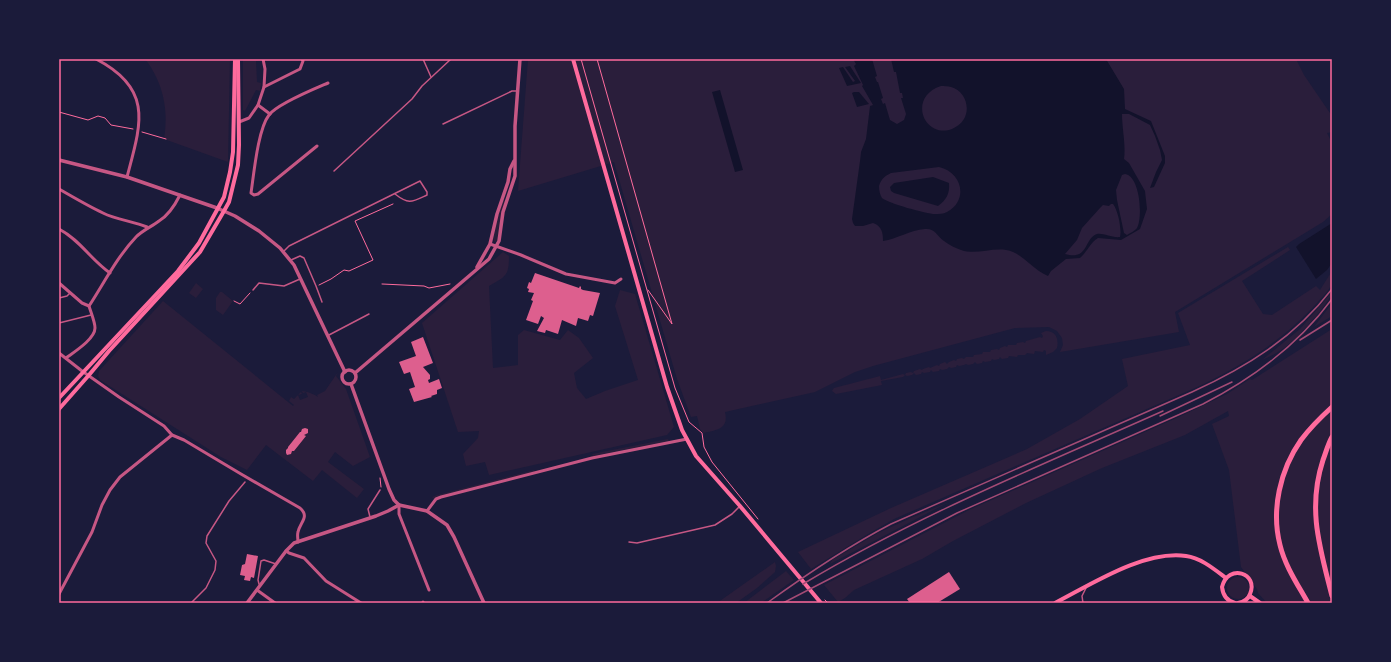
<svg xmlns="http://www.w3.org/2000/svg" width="1391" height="662" font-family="'Public Sans',sans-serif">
<rect width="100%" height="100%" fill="#1b1b3a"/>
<g fill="#2a1e3b">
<path d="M145 59H230L228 162 164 139C169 110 163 82 145 59Z"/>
<polygon points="243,59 261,59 256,61 257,82 261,83 260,91 256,90 245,111 243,110"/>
<path d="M528 59H1296L1304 75 1332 116V132L1327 133 1332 143V214L1323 222 1175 312 1179 332 1060 352 1063 345 1062 338 1057 331 1049 327 1015 328 873 366 855 372 815 392 725 412C729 429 717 430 703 433L700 429 697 416 691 417 677 379 614 162 518 191Z"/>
<polygon points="503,200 505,201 498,240 495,242 493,239 496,222"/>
<path d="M1288 247 1290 250 1242 281 1263 314 1272 315 1316 286 1320 290 1332 271C1332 275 1333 280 1332 283 1330 290 1322 297 1317 303 1281 342 1243 365 1195 388L894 519 868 534 811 569 798 552 891 508 1027 449 1080 419 1128 386 1122 359 1190 345 1178 313Z"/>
<path d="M503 252 509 256C509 276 506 276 489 286L493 368 518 365V335L524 330 560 340 568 330 579 338 593 358 574 373 577 388 586 399 605 391 638 380 615 306 620 290 635 294 674 427 667 435 489 475 485 462 466 466 463 454 478 438 479 431 458 432 422 323Z"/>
<polygon points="196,283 203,289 196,298 189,293"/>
<polygon points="220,292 222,292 233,301 223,315 216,310 216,298"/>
<path d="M1332 292C1331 302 1294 342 1284 348 1277 353 1269 357 1262 360L1300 329Z"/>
<path d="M163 301 293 406 294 405 289 401 291 397 294 399 301 392 302 394 298 395 300 400 308 397 306 392 303 393 302 391C306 391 316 395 318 397L317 395 325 391 338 372 336 376 346 389 370 457 353 466 335 452 328 462 364 489 357 498 322 470 313 481 266 445 247 470 221 457 100 380 98 376 99 371Z"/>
<polygon points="1332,303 1332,316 1314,327"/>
<polygon points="1332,329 1332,603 1267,603 1258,593 1257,589 1241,567 1229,470 1212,424 1229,416 1228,411 1185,435 1102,468 1026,503 953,541 922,559 854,590 845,598 838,602 824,585 969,510 1181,416 1227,394 1250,379 1252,380"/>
<path d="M1046 331C1056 331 1059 339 1057 348L1053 352 1046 355V351L1044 350 1043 352 1035 351 1034 354 1027 353 1025 355H1018L1017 357 1009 356 1008 358 1002 359 1000 357 999 359 994 360 992 359 991 361 985 362 983 361 982 363 977 364 975 362 973 364 968 365 966 364 964 365 959 366 957 365 956 367 951 368 949 367 947 369 942 370 940 369 939 371 933 372 931 370 930 372 924 373 922 372 921 374 916 375 914 373 912 375 907 376 905 375 903 377 881 381 882 385 836 394 832 391 834 388 880 376 881 380 903 374 905 375 906 373 911 372 913 373 914 371 920 369 922 370 923 369 929 367 930 368 937 365 939 366 940 364 945 362 947 364 949 362 954 360 956 361 957 359 962 358 964 359 966 357H973L974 355 982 354 983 352H990L991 350 997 349 999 350 1000 348 1005 346 1007 347 1008 345H1016L1017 343 1023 342 1025 343 1026 341 1040 337 1042 338 1043 336 1041 333Z"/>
<polygon points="668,439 669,441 593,456 592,454"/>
<polygon points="534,470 535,472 438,496 434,499 432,497 437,495"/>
<polygon points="949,502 830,564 832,560 878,533 913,517"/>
<polygon points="775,562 776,566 775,572 757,588 736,603 717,603"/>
<polygon points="786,571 794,580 761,603 744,603"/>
<circle cx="1238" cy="588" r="11"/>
</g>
<g fill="#12122b" fill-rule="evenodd">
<path d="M853 59H872L877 76 875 77 877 82H878L883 98 881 99 883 104 885 103 890 120 897 124 904 120 906 114 901 98H903L902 93H900L896 72H894L891 59H1106L1124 89 1125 109 1151 121 1165 156V163L1154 187 1150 188 1156 172 1162 160 1160 150 1155 136 1150 125 1129 114H1122C1122 128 1126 146 1124 159L1129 163 1145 191 1147 209 1140 229 1121 240 1098 238C1090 243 1087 252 1080 258L1066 259 1051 271 1048 276C1034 270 1025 257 1013 252 996 245 978 256 961 250 955 248 949 245 944 241 937 236 935 228 925 229 910 230 897 239 883 241 883 233 882 226 873 223L863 226H855L853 223 852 219 860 161 861 152 866 139 870 106 873 105 862 86 863 85 854 66 856 64ZM941 86C944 86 948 86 951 87 964 90 971 107 964 119 961 124 956 127 952 129 924 139 907 97 941 86ZM939 167C962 172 969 200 947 212 943 214 939 214 935 214 927 214 887 203 882 198 880 195 879 190 879 186 881 179 885 176 891 173ZM1125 174C1140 176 1143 217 1137 228 1135 231 1130 233 1127 235L1124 233 1117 200 1116 190 1122 175ZM1111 204H1113C1118 210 1122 230 1120 237 1112 238 1104 233 1097 234 1084 238 1089 261 1065 254L1077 240 1082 228 1100 208 1103 205 1109 206Z"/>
<polygon points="850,66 861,83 847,86 839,68 843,67 853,82 855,81 845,67"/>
<polygon points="720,90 743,170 735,172 712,92"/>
<polygon points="854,92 859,92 869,104 857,107 852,93"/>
<path d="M933 177 949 183C950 194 946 200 938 206L894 193 891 191 890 187 894 183Z"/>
<polygon points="1332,223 1332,263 1327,270 1316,279 1296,247 1299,244"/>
</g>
<g fill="#dd5f8e">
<polygon points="535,273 579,288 580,286 581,287 581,289 583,290 600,293 593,316 590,315 588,321 578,318 576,326 562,320 558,334 546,330 545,333 537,331 544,318 541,316 538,324 526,320 533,301 531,300 534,293 528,292 529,289 527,288 529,282 531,283"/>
<polygon points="423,337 433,363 423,367 430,375 430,379 428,380 429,383 439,379 442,388 437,390 437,394 431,396 432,397 414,402 409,389 415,387 410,372 404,374 399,362 416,356 411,342"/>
<polygon points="305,428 308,429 308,433 304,435 306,436 294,451 292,451 291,454 287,455 286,453 286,450 288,448 288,447 300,432 301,432 302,429"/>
<polygon points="247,554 258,556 254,578 251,577 250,581 244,580 245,576 240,575 242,565 245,564"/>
<polygon points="949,572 960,589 937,603 910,603 907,599"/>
</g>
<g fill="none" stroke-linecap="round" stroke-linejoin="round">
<g stroke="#ff6b9d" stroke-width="1">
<polyline points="581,59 675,388 689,422 702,433 704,447 712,462 758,519"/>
<polyline points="597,59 672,324 648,290"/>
<polyline points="59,112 88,120 98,116 105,118 111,125 133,129"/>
<polyline points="142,132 166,139"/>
<polyline points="382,284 424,286 429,288 450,284"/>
<polyline points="319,285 331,279 344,270 349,271 373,260 355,221 393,204"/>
<polyline points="234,301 240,304 250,293"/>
<polyline points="380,478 381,487"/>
<polyline points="825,600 828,603"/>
</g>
<g stroke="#c65784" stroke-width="1.5">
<polyline points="423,59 431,77"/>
<polyline points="443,124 512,91 516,91"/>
<polyline points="334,171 412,99 422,86 451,59"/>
<path d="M283 252 289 246 420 181 427 192V195C412 202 409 205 395 194"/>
<polyline points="291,260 300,256 304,258 316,286 322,302"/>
<polyline points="253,290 259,283 284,286 300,279"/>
<polyline points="59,298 67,296 70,293"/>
<polyline points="59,323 91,315"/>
<polyline points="329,335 369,314"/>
<polyline points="370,517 368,509 380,490"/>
<polyline points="629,542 637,543 715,525 732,514 740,506"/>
<polyline points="259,584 258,580 261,561 264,560 276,564"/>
<polyline points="191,603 206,588 215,570 216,561 206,543 207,536 229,501 245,482"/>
<polyline points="1083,603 1082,596 1086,588"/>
</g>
<g stroke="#c65784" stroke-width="3">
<path d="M96 59C154 89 141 124 127 177"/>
<polyline points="264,87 300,69 303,61 302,59"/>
<polyline points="258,105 270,114"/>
<polyline points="239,122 249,118 258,105 264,87 265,69 263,59"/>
<path d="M317 146 258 194 254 195 251 193C254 173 258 129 269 115 277 104 314 89 328 83"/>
<path d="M59 189C73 197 88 206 103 213 117 220 133 221 147 227"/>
<path d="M59 229C80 240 91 260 110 273"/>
<polyline points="490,244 521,255 566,274 615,283 621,279"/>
<polyline points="59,283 82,303 89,306"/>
<path d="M59 353 82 371 119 397 164 426 172 435 184 440 241 474 300 508C310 517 300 522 298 532 297 535 298 539 298 542"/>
<path d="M66 358C74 352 95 339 95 328 95 322 91 313 89 306 104 283 117 257 136 237 143 230 151 227 159 221 169 215 175 205 180 195"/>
<polyline points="399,505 399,514 429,590"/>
<polyline points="427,511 436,499 441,497 592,458 687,439"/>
<polyline points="286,551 289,553 304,558 326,581 361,603"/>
<polyline points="257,590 275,603"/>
<polyline points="59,594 92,532 102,505 110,490 120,477 172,435"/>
<polyline points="423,602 423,603"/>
</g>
<g stroke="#c65784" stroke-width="3.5">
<polyline points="59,160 127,177 217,208 235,216 259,231 280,248 294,265 345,372"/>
<polyline points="477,267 490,244 497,214 508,182 510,169 514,161"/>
<circle cx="349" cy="377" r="7"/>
<polyline points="355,373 489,259 499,241 503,212 515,176 515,126 520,59"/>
<polyline points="351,384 389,489 394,500 399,505"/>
<polyline points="399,505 427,511 447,525 454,537 484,603"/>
<polyline points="247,603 286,551 294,543 376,516 388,511 399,505"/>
</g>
<g stroke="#ff6b9d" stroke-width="4">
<polyline points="573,59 667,387 682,430 696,456 740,506 821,603"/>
<polyline points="59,398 178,271 199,243 224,197 230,172 233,152 235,59"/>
<polyline points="59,409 89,375 109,351 200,252 224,211 229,202 238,165 239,145 238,59"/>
<polyline points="1250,596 1260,603"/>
<path d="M1055 603C1092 584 1144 550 1186 556 1201 558 1214 569 1226 578"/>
<path d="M1235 603C1227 601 1223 596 1222 587 1228 563 1259 573 1250 594 1248 600 1244 602 1238 603"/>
</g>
<g stroke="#ff6b9d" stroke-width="5">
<path d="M1332 437C1328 444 1326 452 1323 460 1307 509 1320 548 1332 596"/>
<path d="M1308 603C1298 585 1285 566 1280 545 1271 510 1280 470 1301 440 1310 428 1321 417 1332 407"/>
</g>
<g stroke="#a44b75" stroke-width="1.5">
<polyline points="1300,340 1332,320"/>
<polyline points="1160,416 1232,382"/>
<path d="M803 584C918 515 1042 465 1163 411"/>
<path d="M767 603C807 574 847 547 891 524L1192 392C1247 367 1295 337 1332 289"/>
<path d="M783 603 957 513 1203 404C1254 378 1298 345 1332 299"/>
</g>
</g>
<rect width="1391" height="662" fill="none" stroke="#1b1b3a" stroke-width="120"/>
<rect x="60" y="60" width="1271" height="542" fill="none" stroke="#ff6b9d" stroke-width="1.5"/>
</svg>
